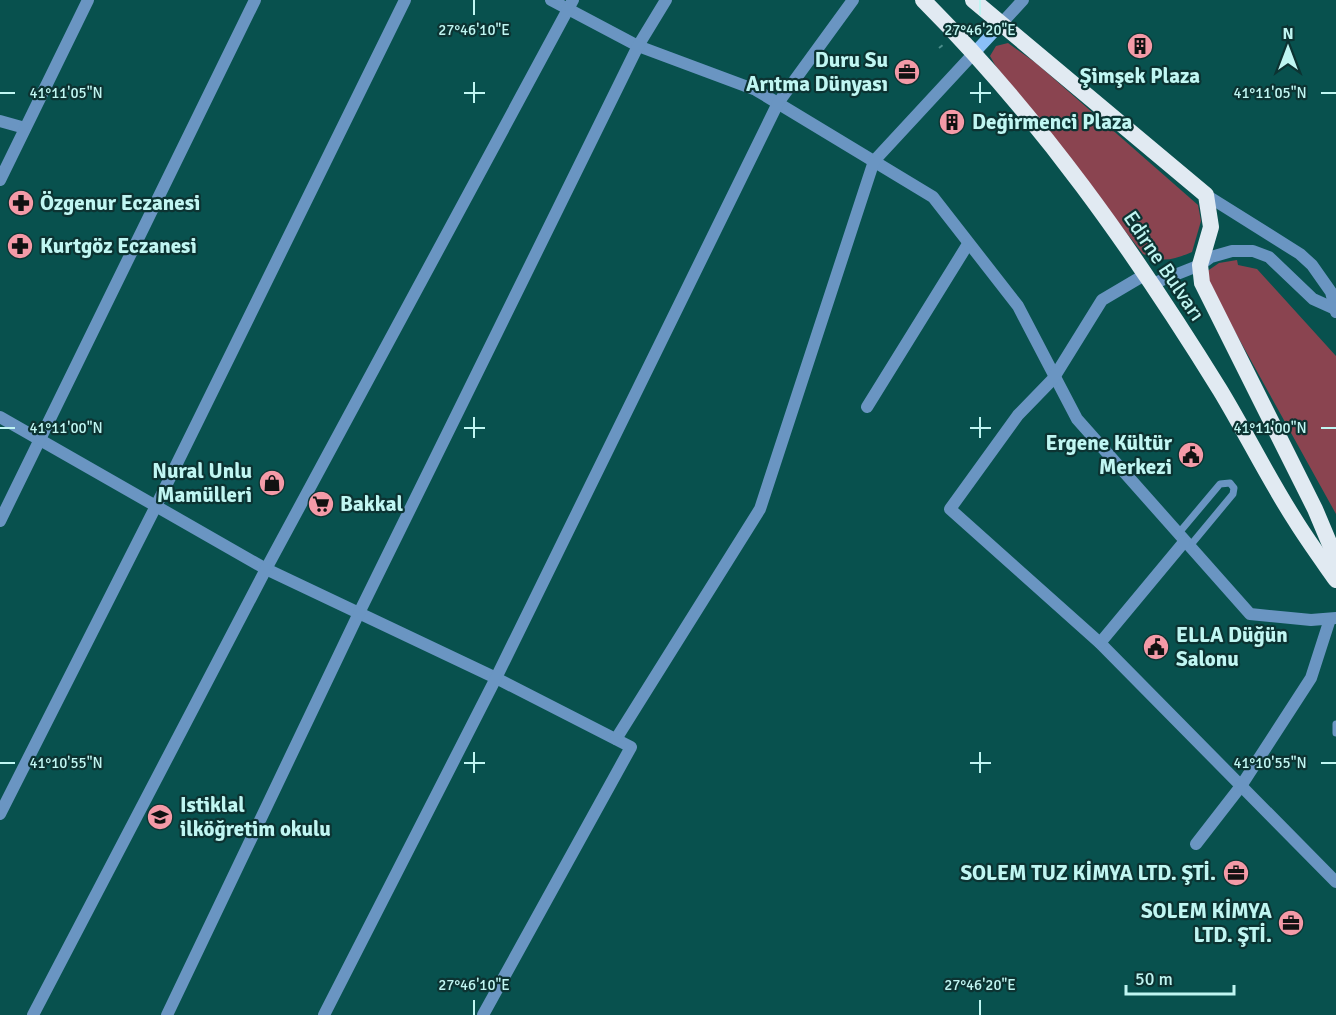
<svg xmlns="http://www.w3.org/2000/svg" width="1336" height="1015" font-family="Signika,sans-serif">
<rect width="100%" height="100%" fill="#08514e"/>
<g fill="#8a4450">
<path d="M1008 43 1036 63 1198 205 1201 221 1192 252C1173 260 1162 263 1143 254L995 65 990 56 996 46Z"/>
<polygon points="1237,260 1238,265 1257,269 1336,356 1336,514 1203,274 1219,263"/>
</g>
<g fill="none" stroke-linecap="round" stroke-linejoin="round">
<polyline stroke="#4c8e8b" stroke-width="2" stroke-dasharray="4.5 4.5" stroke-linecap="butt" points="939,48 944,44"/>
<g stroke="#6a95c2" stroke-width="7">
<polyline points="1178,534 1220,484 1230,483 1234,488 1233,494 1189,547"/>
<polyline points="1336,724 1336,733"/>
</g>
<g stroke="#6a95c2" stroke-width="12">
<polyline points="551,0 638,46 756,90 933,197 1018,306 1077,419 1250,614 1311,620 1336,618"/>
<polyline points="0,121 25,128"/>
<polyline points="0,180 88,0"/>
<polyline points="1146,274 1102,300 1053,379 1018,415 950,509 1100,643 1336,882"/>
<polyline points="867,407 968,244"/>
<polyline points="0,417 266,569 496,678 631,747 483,1015"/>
<polyline points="0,521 255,0"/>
<polyline points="1100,643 1184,542"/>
<polyline points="616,739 760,509 874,161 975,52"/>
<polyline points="0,814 156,506 405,0"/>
<polyline points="1196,844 1241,786 1311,678 1330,619"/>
<polyline points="33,1015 266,569 573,0"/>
<polyline points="167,1015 358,615 638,46 666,0"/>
<polyline points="324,1015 496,678 778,103 853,0"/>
</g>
<g stroke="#6a95c2" stroke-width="12">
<polyline points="1001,24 1023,0"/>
<polyline points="1206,195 1300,254 1312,265 1331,292 1336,312"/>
<polyline points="1152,284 1200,265 1211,257 1232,251 1253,251 1269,257 1313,299 1333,308"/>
</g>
<polyline stroke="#89bff8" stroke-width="12" points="975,52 1001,24"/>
<g stroke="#e1eaf2" stroke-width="16">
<path d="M923 0C1039 116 1134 251 1220 390 1246 433 1268 478 1295 520 1308 541 1322 560 1336 580"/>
<polyline points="973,0 1206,195 1211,227 1200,265 1202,283 1315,509 1336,559"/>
</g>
</g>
<path fill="none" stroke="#c0f6f2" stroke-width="2" d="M474 0V15M980 0V15M474 82V103M980 82V103M0 93H15M464 93H485M970 93H991M1321 93H1336M474 417V438M980 417V438M0 428H15M464 428H485M970 428H991M1321 428H1336M474 752V773M980 752V773M0 763H15M464 763H485M970 763H991M1321 763H1336M474 1000V1015M980 1000V1015"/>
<defs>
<g id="building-disc" transform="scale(1.35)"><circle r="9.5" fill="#f49aa7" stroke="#0c3332"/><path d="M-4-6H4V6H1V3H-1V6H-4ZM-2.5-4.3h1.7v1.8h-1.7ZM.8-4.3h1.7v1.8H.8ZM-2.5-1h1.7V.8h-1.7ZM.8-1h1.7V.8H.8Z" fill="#111"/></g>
<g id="office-disc" transform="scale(1.35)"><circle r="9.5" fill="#f49aa7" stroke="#0c3332"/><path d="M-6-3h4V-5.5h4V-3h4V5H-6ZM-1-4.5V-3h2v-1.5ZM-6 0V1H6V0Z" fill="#111"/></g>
<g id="pharmacy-disc" transform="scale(1.35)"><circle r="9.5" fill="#f49aa7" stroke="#0c3332"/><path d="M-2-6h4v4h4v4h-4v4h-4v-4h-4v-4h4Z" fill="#111"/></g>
<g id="civic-disc" transform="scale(1.35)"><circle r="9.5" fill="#f49aa7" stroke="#0c3332"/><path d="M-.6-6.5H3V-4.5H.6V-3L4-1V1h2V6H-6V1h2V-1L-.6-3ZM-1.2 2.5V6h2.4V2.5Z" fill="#111"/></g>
<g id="shop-disc" transform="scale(1.35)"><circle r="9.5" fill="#f49aa7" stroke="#0c3332"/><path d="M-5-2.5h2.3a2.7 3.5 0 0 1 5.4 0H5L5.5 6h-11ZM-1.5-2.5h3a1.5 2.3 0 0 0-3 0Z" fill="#111"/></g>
<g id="supermarket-disc" transform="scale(1.35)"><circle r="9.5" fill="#f49aa7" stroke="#0c3332"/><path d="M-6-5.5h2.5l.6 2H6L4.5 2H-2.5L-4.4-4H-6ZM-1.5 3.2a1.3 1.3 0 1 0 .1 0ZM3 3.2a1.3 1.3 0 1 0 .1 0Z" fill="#111"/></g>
<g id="school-disc" transform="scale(1.35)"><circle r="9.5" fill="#f49aa7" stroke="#0c3332"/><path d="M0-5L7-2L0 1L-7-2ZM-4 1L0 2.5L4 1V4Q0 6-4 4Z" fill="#111"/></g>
</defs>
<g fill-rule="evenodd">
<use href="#building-disc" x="1140" y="46"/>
<use href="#office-disc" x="907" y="72"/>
<use href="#building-disc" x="952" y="122"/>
<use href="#pharmacy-disc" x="21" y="203"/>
<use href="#pharmacy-disc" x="20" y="246"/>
<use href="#civic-disc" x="1191" y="455"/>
<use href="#shop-disc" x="272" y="483"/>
<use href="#supermarket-disc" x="321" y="504"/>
<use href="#civic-disc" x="1156" y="647"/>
<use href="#school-disc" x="160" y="817"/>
<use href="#office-disc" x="1236" y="873"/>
<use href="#office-disc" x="1291" y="923"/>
</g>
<g text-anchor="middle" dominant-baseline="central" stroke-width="4.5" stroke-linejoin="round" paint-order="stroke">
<g font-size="21" font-weight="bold" fill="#c0f6f2" stroke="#0c3332" text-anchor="start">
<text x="888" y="60" text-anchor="end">Duru Su<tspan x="888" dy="24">Arıtma Dünyası</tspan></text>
<text x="1140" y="76" text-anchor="middle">Şimşek Plaza</text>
<text x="972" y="122">Değirmenci Plaza</text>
<text x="40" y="203">Özgenur Eczanesi</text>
<text x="40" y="246">Kurtgöz Eczanesi</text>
<text x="1172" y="443" text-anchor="end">Ergene Kültür<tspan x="1172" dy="24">Merkezi</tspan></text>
<text x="252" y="471" text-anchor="end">Nural Unlu<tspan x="252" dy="24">Mamülleri</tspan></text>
<text x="340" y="504">Bakkal</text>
<text x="1176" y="635">ELLA Düğün<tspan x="1176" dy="24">Salonu</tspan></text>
<text x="180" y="805">Istiklal<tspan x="180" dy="24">ilköğretim okulu</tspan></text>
<text x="1216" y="873" text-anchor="end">SOLEM TUZ KİMYA LTD. ŞTİ.</text>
<text x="1272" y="911" text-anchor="end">SOLEM KİMYA<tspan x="1272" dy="24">LTD. ŞTİ.</tspan></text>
</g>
<g font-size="21" fill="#c0f6f2" stroke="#0c3332">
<text transform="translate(1164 266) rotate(56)">Edirne Bulvarı</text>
</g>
</g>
<g font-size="15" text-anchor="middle" fill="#c0f6f2" stroke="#0c3332" stroke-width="4.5" stroke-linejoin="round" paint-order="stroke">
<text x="474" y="35">27°46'10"E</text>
<text x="980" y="35">27°46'20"E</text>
<text x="66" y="98">41°11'05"N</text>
<text x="1270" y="98">41°11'05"N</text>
<text x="66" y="433">41°11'00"N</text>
<text x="1270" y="433">41°11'00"N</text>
<text x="66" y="768">41°10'55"N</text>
<text x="1270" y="768">41°10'55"N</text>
<text x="474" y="990">27°46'10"E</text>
<text x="980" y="990">27°46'20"E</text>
</g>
<g transform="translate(1288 48)" stroke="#0c3332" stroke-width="4.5" paint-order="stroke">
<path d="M0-4.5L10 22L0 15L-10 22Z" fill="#c0f6f2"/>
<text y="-9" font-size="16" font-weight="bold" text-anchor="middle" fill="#c0f6f2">N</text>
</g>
<path d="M1126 985v9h108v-9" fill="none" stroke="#c0f6f2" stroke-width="3"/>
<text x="1135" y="985" font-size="18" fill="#c0f6f2" stroke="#0c3332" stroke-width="4.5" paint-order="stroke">50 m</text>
</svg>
